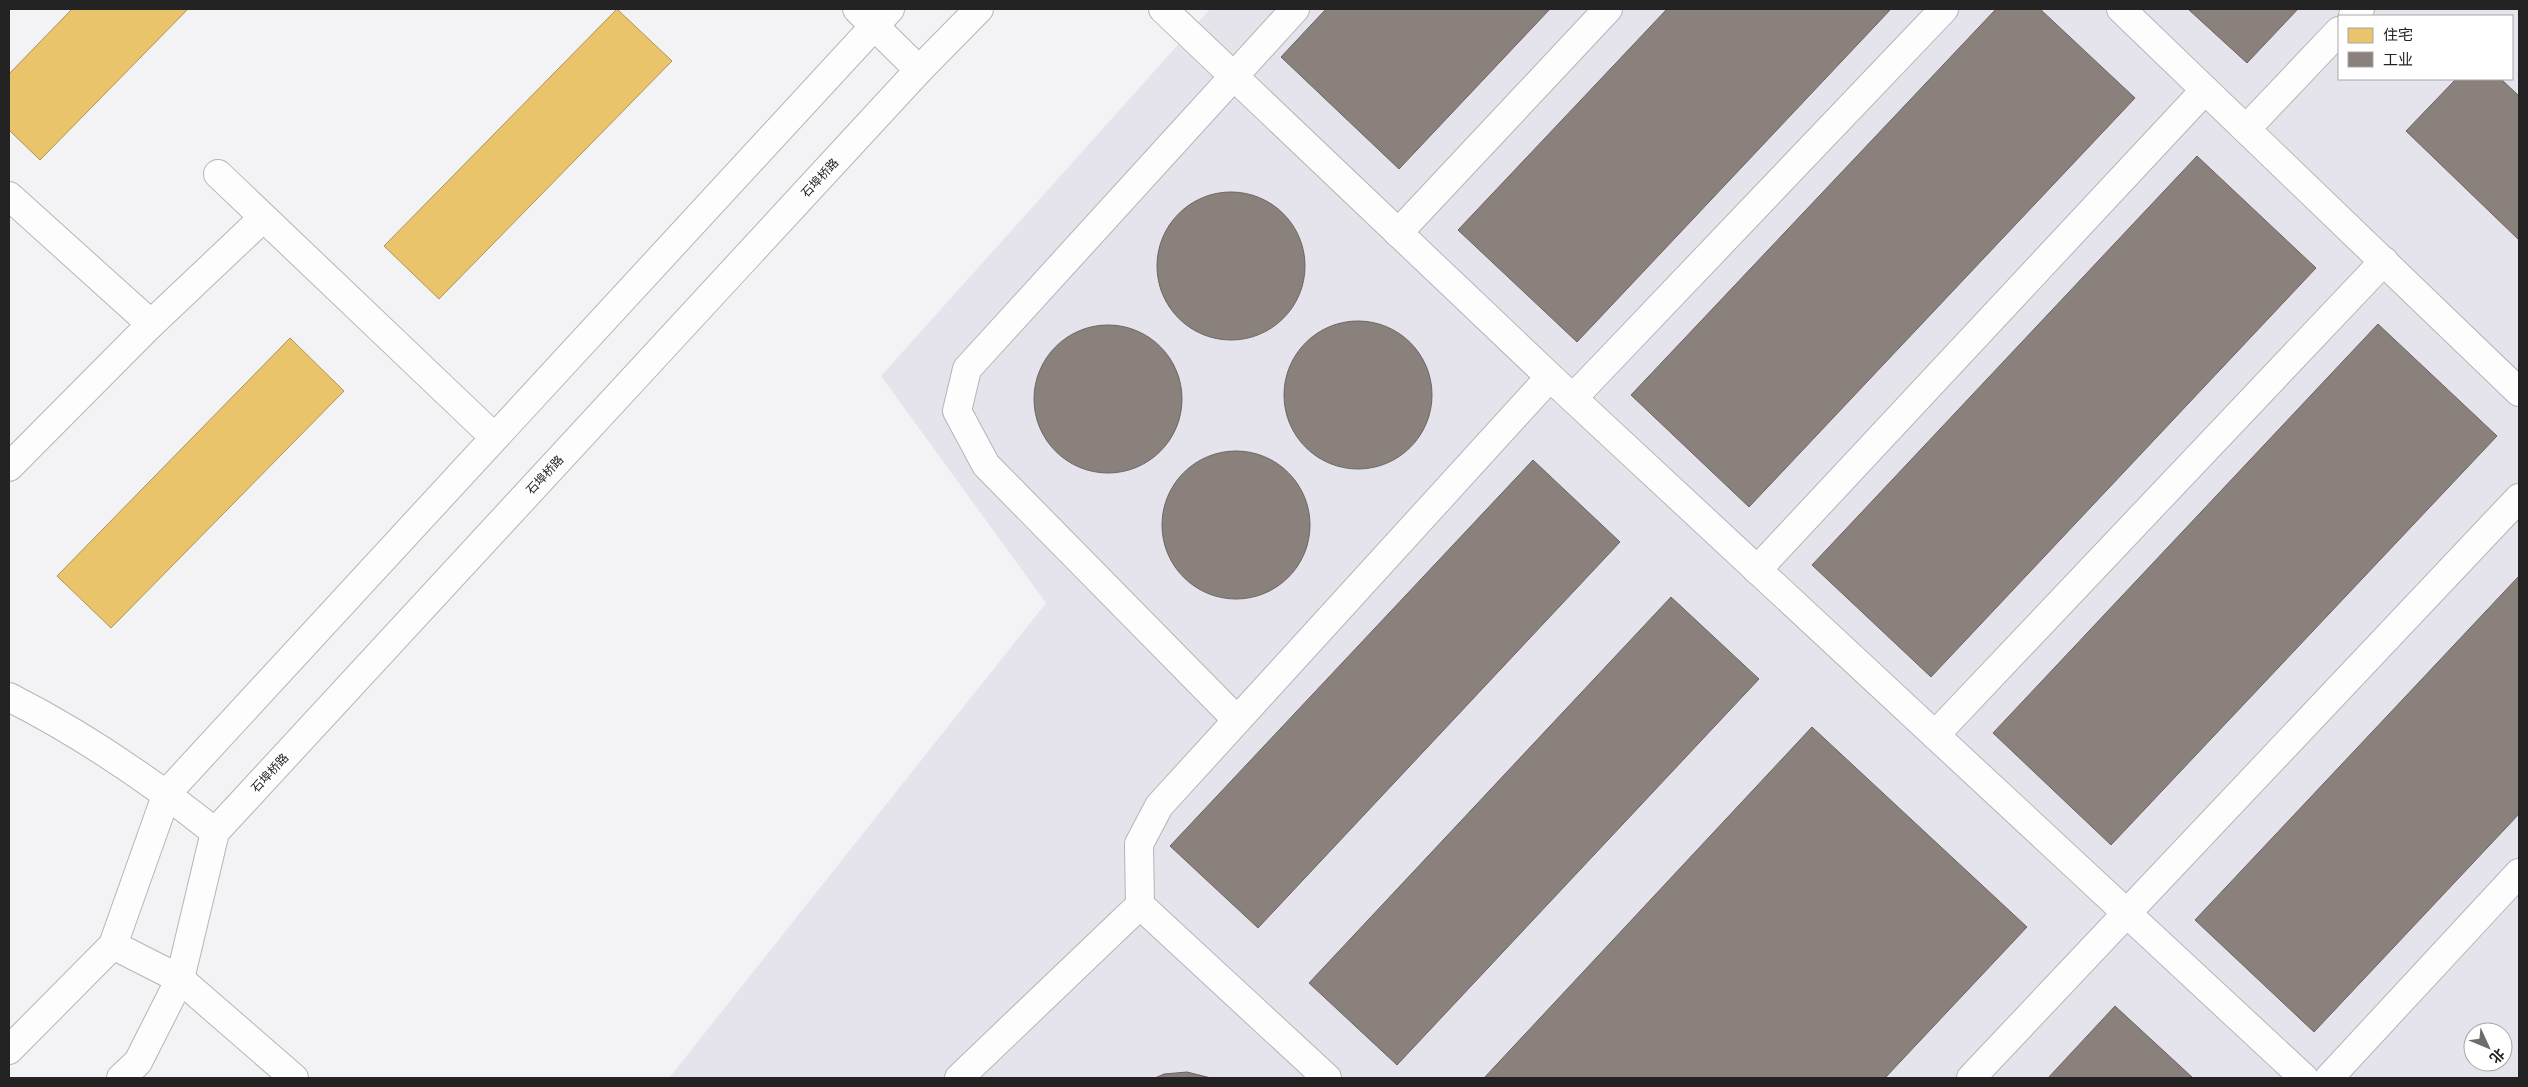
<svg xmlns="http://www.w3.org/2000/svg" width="2528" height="1087" font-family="'Fira Sans Condensed','Noto Sans SC',sans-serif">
<rect width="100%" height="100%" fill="#f3f3f6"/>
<path fill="#e5e4ed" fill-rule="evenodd" d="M1210 9H2519V1078H669L1046 603 881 376ZM2339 16H2512V79H2339ZM2473 1032H2503V1062H2473Z"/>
<g fill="#e9c46a" stroke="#ae9455">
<polygon points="72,9 188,9 40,160 9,130 9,74"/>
<polygon points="617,9 672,61 439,299 384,246"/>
<polygon points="290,338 344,391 111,628 57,576"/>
</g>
<g fill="#8a817c" stroke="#6b6562">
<polygon points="1326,9 1550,9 1399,169 1281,57"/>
<polygon points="1667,9 1891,9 1577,342 1458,230"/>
<polygon points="1996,9 2040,9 2135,98 1749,507 1631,395"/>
<polygon points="2188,9 2298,9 2247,63"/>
<polygon points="2456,79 2501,79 2519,96 2519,240 2406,131"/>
<polygon points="2197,156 2316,268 1931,677 1812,565"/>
<circle cx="1231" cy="266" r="74"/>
<circle cx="1358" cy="395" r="74"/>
<polygon points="2378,324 2497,436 2111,845 1993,733"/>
<circle cx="1108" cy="399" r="74"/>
<circle cx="1236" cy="525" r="74"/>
<polygon points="1533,460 1620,542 1258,928 1170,846"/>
<polygon points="2519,576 2519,814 2314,1032 2195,920"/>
<polygon points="1671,597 1759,679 1397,1065 1309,983"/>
<polygon points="1812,727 2027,927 1885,1078 1484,1078"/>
<polygon points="2115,1006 2193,1078 2048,1078"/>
<polygon points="1187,1072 1211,1078 1155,1078 1164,1074"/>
</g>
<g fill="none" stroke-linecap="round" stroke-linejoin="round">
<g stroke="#b5b5b7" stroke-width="30">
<g id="minor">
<polyline points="857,9 919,70"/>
<polyline points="1163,9 1550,377 2304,1078"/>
<polyline points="2121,9 2519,392"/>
<polyline points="2353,16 2360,9"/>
<polyline points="2246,129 2339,31"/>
<polyline points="218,174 494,437"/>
<polyline points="9,196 151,324"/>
<polyline points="1398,233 1608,9"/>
<polyline points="1573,398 1944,9"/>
<polyline points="9,467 151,324 263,218"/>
<polyline points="1757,570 2205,90"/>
<path d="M9 697C82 734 151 781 215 832"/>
<polyline points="1237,720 986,465 957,411 967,369 1295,9"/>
<polyline points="1935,735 2384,261"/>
<polyline points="113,945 180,979 294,1078"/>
<polyline points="9,1050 113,945 167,793 890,9"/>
<polyline points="121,1078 138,1062 180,979 215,832 919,70 979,9"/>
<polyline points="959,1078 1140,905"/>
<polyline points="1327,1078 1140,905 1139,844 1159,806 1550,377"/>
<polyline points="1971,1078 2519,498"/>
<polyline points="2329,1078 2519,873"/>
</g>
</g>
<use href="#minor" stroke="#fdfdfe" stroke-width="28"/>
</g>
<g text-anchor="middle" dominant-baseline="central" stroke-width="5" stroke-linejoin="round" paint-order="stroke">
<g font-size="12" fill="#232324" stroke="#fff">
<text transform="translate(820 178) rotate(-47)">石埠桥路</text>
<text transform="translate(545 475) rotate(-47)">石埠桥路</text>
<text transform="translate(270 773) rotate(-47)">石埠桥路</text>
</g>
</g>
<rect width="2528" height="1087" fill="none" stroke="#232324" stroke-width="20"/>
<rect x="2338" y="15" width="175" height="65" fill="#ffffff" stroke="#a7a7a7"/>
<rect x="2348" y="28" width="25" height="15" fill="#e9c46a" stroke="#a7a7a7"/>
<text x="2383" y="40" font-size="15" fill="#232324">住宅</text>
<rect x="2348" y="52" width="25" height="15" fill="#8a817c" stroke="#a7a7a7"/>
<text x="2383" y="65" font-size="15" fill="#232324">工业</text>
<g transform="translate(2488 1047) rotate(134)"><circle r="24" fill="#ffffff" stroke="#a7a7a7"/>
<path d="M0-4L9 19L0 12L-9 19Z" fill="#6c6c6e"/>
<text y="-8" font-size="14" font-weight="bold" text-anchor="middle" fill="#232324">北</text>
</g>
</svg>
